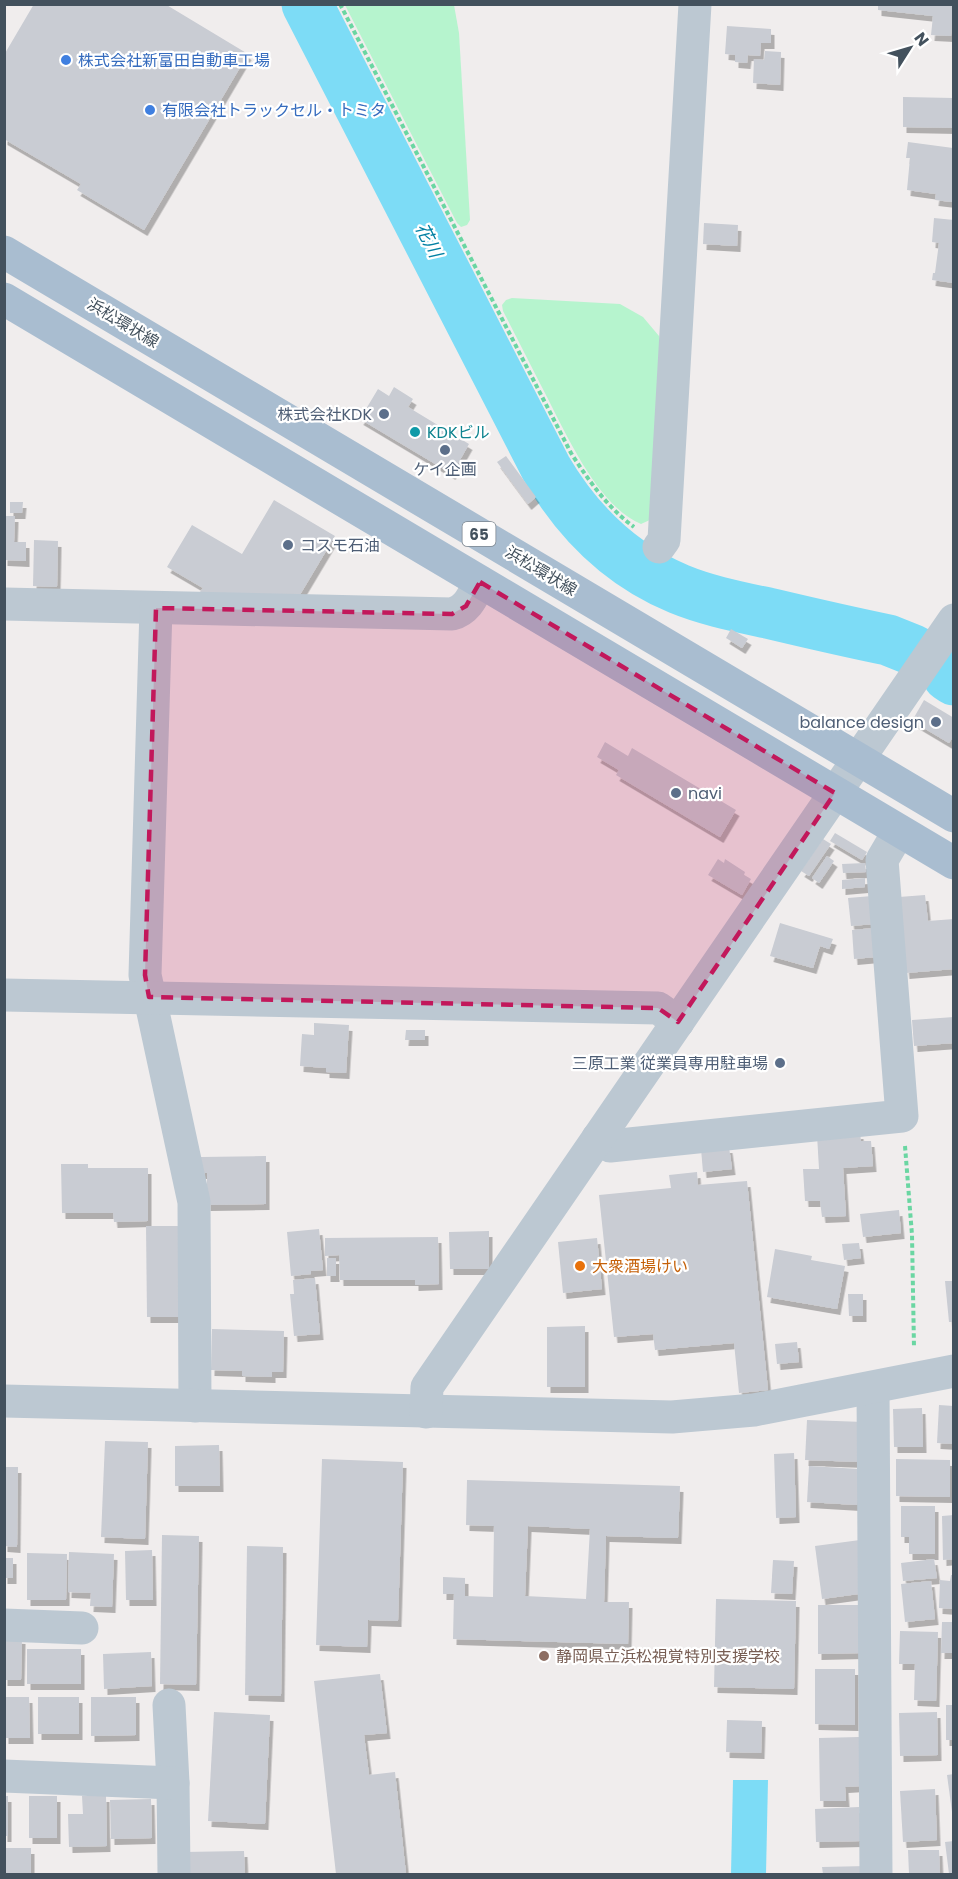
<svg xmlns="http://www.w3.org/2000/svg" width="958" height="1879" font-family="Poppins,'Noto Sans JP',sans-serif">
<defs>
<filter id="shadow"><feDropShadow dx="3.5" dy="6" stdDeviation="0" flood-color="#0004"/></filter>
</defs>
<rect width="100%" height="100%" fill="#f0eded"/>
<g fill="#b6f4ce">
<polygon points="345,5 454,5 459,33 470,220 467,225 461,227 457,223"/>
<path d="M512 298 620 304 643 317 659 336 664 358 652 519 641 524C599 507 567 436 547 397 532 368 518 340 503 311L502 305 506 300Z"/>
</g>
<polygon fill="#7ddcf6" points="733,1780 768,1780 766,1874 731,1874"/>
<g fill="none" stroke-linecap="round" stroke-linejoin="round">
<g stroke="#7ddcf6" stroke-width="51">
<path d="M307 4 546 468C577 521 621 565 679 589 708 601 740 607 772 614 810 623 849 632 888 640L913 650"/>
<polyline points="948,676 954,680"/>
</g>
</g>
<g fill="#c9ccd3" fill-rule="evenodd" filter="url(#shadow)">
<polygon points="34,4 165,4 248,54 144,230 77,190 81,184 4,139 4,55"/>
<polygon points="878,4 954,4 954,25 952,25 951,36 931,35 933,16 878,10"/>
<polygon points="727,26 771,29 771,43 761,43 760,56 748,55 747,63 735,62 735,55 725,54"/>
<polygon points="765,51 781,52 780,85 753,83 754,59 764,60"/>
<polygon points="903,97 954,98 954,128 903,127"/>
<polygon points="908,142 953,148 952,202 935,200 936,194 907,190 910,158 906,158"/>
<polygon points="934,218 954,220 954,283 932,280 933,273 935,273 939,243 932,242"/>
<polygon points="704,223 738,225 737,246 703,244"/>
<polygon points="394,387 413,399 408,407 469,444 452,474 360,419 378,389 389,396"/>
<polygon points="506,456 536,497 528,504 497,462"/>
<polygon points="274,500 335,536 298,598 197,596 203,588 167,567 192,525 242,554"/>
<polygon points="10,502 23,502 22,513 10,513"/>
<polygon points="4,516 15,516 14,542 26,542 26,561 4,560"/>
<polygon points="34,540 58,541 57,587 33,586"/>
<polygon points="731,629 748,639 742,648 726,638"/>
<polygon points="924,700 954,718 954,735 949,743 912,721"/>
<polygon points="605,742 628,756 632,748 736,810 720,837 616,775 619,770 597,757"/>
<polygon points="835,833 867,852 862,860 830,841"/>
<polygon points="823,839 831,844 809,876 801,871"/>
<polygon points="827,856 834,861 819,883 812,878"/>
<polygon points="718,859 724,863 725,859 745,872 744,875 751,879 742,895 708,875"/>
<polygon points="865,863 866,872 843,873 842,864"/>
<polygon points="865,878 865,887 842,889 842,880"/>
<polygon points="925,895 928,921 954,919 954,969 906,973 899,897"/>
<polygon points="872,896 874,924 851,926 848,898"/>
<polygon points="780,923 833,939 829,949 820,946 813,968 770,956"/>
<polygon points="874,928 876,957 854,959 852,930"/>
<polygon points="954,1017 954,1043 914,1046 912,1020"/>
<polygon points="314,1023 349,1025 346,1073 326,1072 326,1068 300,1066 302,1034 314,1035"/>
<polygon points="406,1030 425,1030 425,1040 405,1040"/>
<polygon points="860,1133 861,1141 871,1141 873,1166 843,1168 846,1216 822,1217 820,1201 805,1201 803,1169 819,1169 817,1135"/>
<polygon points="729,1147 732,1169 703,1172 701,1149"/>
<polygon points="266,1156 266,1204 207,1205 207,1173 201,1173 201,1157"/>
<polygon points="61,1164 88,1164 88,1168 148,1168 148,1221 114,1222 113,1213 62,1213"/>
<polygon points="697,1172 698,1185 747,1181 768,1390 739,1393 734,1343 655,1350 653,1334 614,1337 599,1195 671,1188 669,1175"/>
<polygon points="899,1210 901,1233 863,1237 860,1214"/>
<polygon points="146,1226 181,1226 182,1317 147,1317"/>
<polygon points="319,1229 323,1270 311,1271 311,1274 291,1276 287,1232"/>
<polygon points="489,1231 489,1269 450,1269 449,1232"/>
<polygon points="438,1237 439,1284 415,1285 415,1280 340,1280 339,1255 325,1256 325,1238"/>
<polygon points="597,1238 602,1289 563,1293 558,1242"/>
<polygon points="859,1243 861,1258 844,1260 842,1244"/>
<polygon points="775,1249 812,1256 811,1260 845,1266 837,1309 767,1297"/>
<rect x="327" y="1258" width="9" height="18"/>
<polygon points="315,1278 320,1334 294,1336 290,1294 294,1294 293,1280"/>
<polygon points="945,1281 954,1281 954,1322 949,1322"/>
<polygon points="848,1294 863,1294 863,1316 849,1316"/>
<polygon points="585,1326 585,1387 547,1387 547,1327"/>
<polygon points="212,1329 284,1331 283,1372 272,1372 272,1377 242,1376 242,1371 211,1370"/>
<polygon points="797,1342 799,1362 777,1364 775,1344"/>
<polygon points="939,1405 954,1406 954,1444 937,1443"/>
<polygon points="922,1408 923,1447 894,1447 893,1409"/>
<polygon points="807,1420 864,1422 862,1462 805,1460"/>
<polygon points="105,1441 148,1442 145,1539 101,1537"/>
<polygon points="219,1445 220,1486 175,1486 175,1446"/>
<polygon points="794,1453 796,1517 776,1518 774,1454"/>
<polygon points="322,1459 403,1462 398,1621 368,1620 367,1647 316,1645"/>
<polygon points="896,1459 950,1460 950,1497 896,1496"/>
<polygon points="809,1466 859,1469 857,1505 807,1502"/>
<polygon points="4,1467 18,1467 17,1547 4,1546"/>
<path d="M467 1480 680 1486 678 1538 606 1536 604 1602H629L628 1644 453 1639 454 1594H443V1577L465 1578V1596L493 1597 494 1526 466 1525ZM528 1526 590 1529 586 1599 525 1596Z"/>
<polygon points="901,1506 935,1506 935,1554 909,1554 909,1537 901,1537"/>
<polygon points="954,1515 954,1559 943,1560 942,1516"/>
<polygon points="162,1535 199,1536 196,1685 160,1684"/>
<polygon points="860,1540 866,1593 822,1599 815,1546"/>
<polygon points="247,1546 283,1547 281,1696 245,1695"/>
<polygon points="152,1550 153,1600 126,1600 125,1551"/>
<polygon points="69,1552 114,1554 112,1607 90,1606 91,1593 68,1592"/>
<polygon points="27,1553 67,1554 66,1600 27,1600"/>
<rect x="4" y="1558" width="9" height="20"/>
<polygon points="934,1559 937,1578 903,1581 901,1563"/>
<polygon points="773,1560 794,1561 792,1594 771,1593"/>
<polygon points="951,1575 954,1575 954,1609 939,1608 940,1580 950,1581"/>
<polygon points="931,1581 935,1619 905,1622 901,1584"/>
<polygon points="716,1599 796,1601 794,1689 714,1687"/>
<polygon points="818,1605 860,1605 860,1653 818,1654"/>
<polygon points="942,1622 954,1622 954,1653 941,1653"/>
<polygon points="900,1631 938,1632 936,1701 914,1700 915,1664 899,1664"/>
<polygon points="4,1637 22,1638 21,1680 4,1680"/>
<rect x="27" y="1649" width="54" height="35"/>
<polygon points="151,1652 152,1686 104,1689 103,1654"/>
<polygon points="815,1669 855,1669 855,1725 815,1724"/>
<polygon points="380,1674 387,1733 364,1735 369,1775 395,1772 406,1874 336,1874 314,1681"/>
<polygon points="5,1697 29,1697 30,1738 5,1738"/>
<rect x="38" y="1697" width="41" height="37"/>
<polygon points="91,1697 136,1697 136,1735 91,1736"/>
<rect x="946" y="1705" width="8" height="35"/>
<polygon points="214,1712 270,1715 265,1824 208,1821"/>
<polygon points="937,1712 938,1755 900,1756 899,1713"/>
<polygon points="727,1720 762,1721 761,1753 726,1752"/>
<polygon points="859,1737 861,1786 845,1787 846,1801 820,1801 819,1738"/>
<polygon points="954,1774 954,1812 952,1812 947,1775"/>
<polygon points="935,1789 937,1840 903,1842 900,1791"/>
<rect x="4" y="1796" width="4" height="40"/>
<rect x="29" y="1796" width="28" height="42"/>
<polygon points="82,1796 106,1796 107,1846 69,1847 68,1814 83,1814"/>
<polygon points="151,1799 152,1838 111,1839 110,1800"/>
<polygon points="859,1807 860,1841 816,1842 815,1809"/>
<polygon points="954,1841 954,1874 949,1874 945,1842"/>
<polygon points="4,1848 31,1848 31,1874 10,1874 10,1873 4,1873"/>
<polygon points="908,1850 939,1850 940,1874 909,1874"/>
<polygon points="244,1851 245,1874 183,1874 183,1852"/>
<polygon points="867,1866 867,1874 823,1874 822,1867"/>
</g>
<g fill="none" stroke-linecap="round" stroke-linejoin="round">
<g stroke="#6ad6a2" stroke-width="4" stroke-dasharray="4.5 3" stroke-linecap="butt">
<path d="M340 4 571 453C589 481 607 507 634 527"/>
<polyline points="905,1146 912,1235 914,1348"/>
</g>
<g stroke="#bcc8d2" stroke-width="33">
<polyline points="659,547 664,540 695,4"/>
<path d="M4 604 452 614C468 610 473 595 480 582"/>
<polyline points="156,608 145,975 194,1202 195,1406"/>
<polyline points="4,995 658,1008 678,1022"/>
<polyline points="598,1138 610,1146 902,1116 882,860 899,831"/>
<polyline points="873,1388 876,1874"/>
<polyline points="4,1401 672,1417 754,1410 954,1371"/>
<polyline points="426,1412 427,1387 954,620"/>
<polyline points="4,1625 82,1628"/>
<polyline points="169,1705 173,1783 174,1874"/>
<polyline points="4,1776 173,1783"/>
</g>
<g stroke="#a9bdd0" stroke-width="33">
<polyline points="4,252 954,816"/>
<polyline points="4,299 954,863"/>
</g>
</g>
<path fill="#c2185b" fill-opacity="0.2" stroke="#c2185b" stroke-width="4.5" stroke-dasharray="12 8" stroke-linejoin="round" d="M480 582 835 793 678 1022 658 1008 149 997 145 975 156 608 452 614 466 606Z"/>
<g fill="#3f7fe0" stroke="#fff" stroke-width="2">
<circle cx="66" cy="60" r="6"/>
<circle cx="150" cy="110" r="6"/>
</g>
<g fill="#5c6f8a" stroke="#fff" stroke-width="2">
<circle cx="384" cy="414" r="6"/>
<circle cx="445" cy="450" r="6"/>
<circle cx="288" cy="545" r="6"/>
<circle cx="936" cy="722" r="6"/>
<circle cx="676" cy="793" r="6"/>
<circle cx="780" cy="1063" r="6"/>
</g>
<circle fill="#0f9aa8" stroke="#fff" stroke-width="2" cx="415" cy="432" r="6"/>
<circle fill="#e8710a" stroke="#fff" stroke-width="2" cx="580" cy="1266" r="6"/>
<circle fill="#8d6e63" stroke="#fff" stroke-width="2" cx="544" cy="1656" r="6"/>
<g text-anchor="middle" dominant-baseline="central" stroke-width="4.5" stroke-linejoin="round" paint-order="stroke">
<rect fill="#fff" stroke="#7b858e" stroke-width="1.5" x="462.5" y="522" width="33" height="24" rx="4.5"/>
<g font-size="15" font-weight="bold" fill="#43515d">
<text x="479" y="534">65</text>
</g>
<g font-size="16" fill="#366cbe" stroke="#fff" text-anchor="start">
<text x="78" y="60">株式会社新富田自動車工場</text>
<text x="162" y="110">有限会社トラックセル・トミタ</text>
</g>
<g font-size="16" fill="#43515d" stroke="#fff">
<text transform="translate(123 323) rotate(31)">浜松環状線</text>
<text transform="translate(541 571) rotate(31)">浜松環状線</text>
</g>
<g font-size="16" fill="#4e5e75" stroke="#fff" text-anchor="end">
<text x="372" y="414">株式会社KDK</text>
<text x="445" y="469" text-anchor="middle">ケイ企画</text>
<text x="300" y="545" text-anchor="start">コスモ石油</text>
<text x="924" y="722">balance design</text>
<text x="688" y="793" text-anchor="start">navi</text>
<text x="768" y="1063">三原工業 従業員専用駐車場</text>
</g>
<g font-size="16" fill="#0d838f" stroke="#fff" text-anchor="start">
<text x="427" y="432">KDKビル</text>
</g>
<g font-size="16" fill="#c56008" stroke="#fff" text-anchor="start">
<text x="592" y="1266">大衆酒場けい</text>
</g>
<g font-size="16" fill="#785e54" stroke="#fff" text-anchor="start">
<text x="556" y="1656">静岡県立浜松視覚特別支援学校</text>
</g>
<g font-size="18" font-style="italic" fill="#0280a3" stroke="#fff">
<text transform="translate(429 240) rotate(63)">花川</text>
</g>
</g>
<rect width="958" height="1879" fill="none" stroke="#43515d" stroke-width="12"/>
<g transform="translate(910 48) rotate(53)" stroke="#ffffff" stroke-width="4.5" paint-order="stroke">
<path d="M0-4.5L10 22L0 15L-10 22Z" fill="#43515d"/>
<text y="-9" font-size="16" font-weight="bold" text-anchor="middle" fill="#43515d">N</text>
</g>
</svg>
